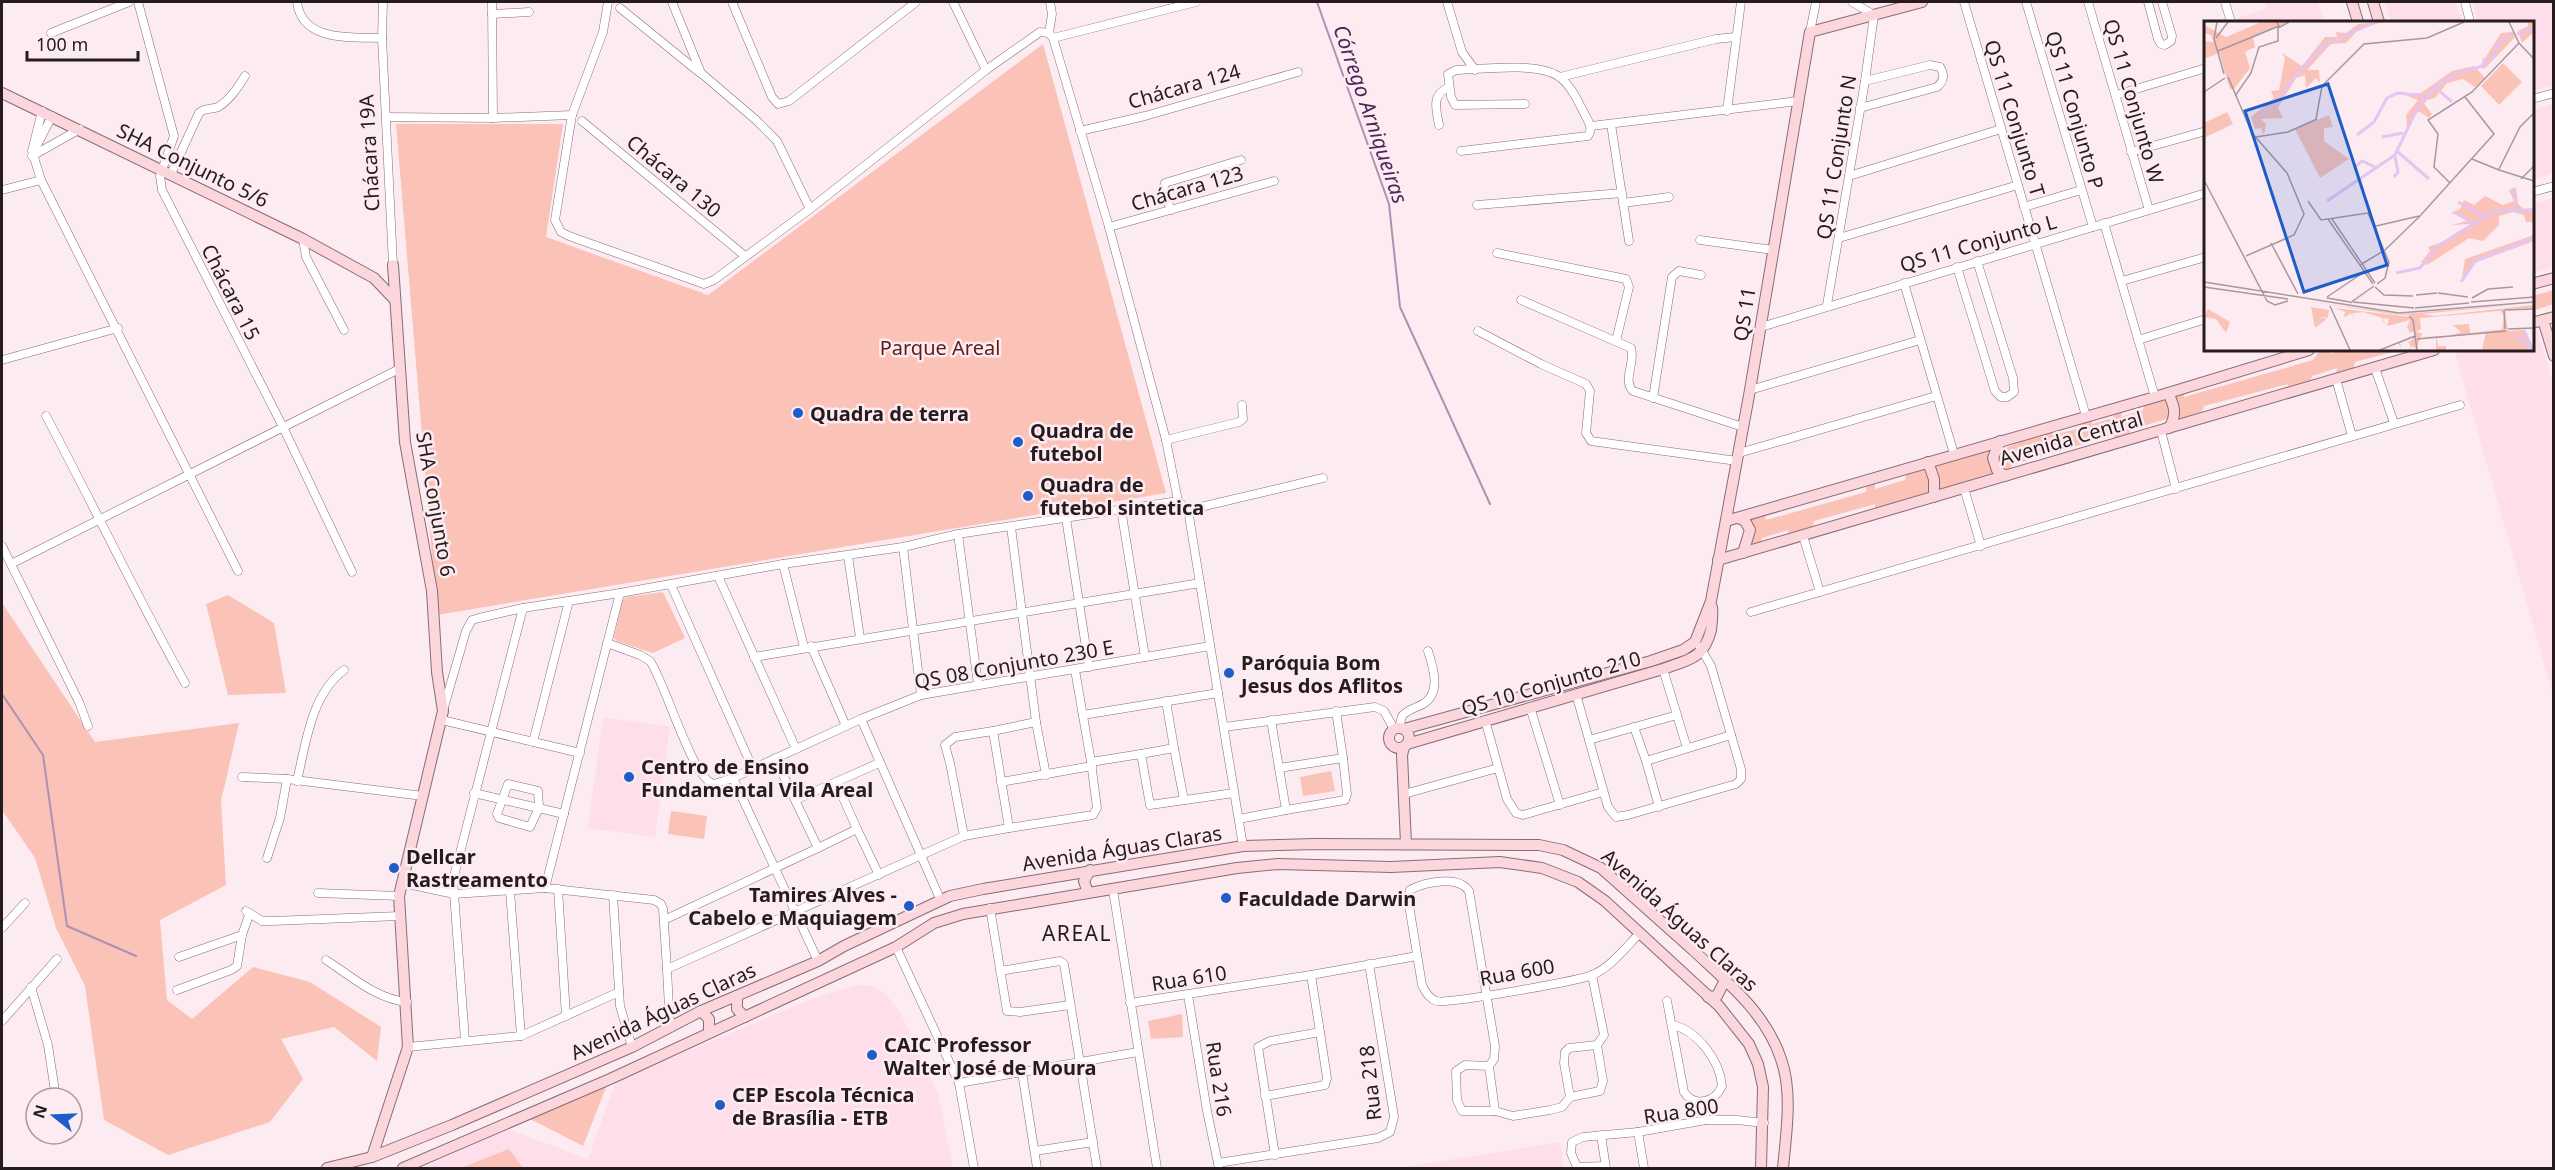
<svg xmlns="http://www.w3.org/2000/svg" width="2555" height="1170" font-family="'Noto Sans',sans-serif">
<rect width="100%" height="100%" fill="#fdebf2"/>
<g fill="#fddeea">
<polygon points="2267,2 2318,2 2324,22 2238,22 2237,18 2266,9"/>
<polygon points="2385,2 2455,2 2462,22 2391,22"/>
<polygon points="2472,2 2553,2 2553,86 2533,91 2532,22 2478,22"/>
<polygon points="2553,104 2553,173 2533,179 2533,110"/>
<polygon points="2553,198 2553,267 2533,273 2533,204"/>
<polygon points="2537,329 2554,387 2553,694 2455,353 2465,350 2532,350 2533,330"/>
<polygon points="603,717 670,727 655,837 588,828"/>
<polygon points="857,985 871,986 886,994 902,1016 938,1094 953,1168 423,1168 507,1129 588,1159 616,1081 814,998"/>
<polygon points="1560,1142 1564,1168 1399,1168"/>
</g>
<g fill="#fbc2b8">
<polygon points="1043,44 1166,493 437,615 396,124 563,124 546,237 708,295"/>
<polygon points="2553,290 2553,304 2533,311 2533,296"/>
<polygon points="2328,350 2332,350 2330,354 2347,350 2400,350 2355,362 2353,370 2336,374 2337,368 2312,376 2310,383 2287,389 2288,384 2204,406 2201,414 2179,421 2179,408 2172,395 2184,392 2184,397 2313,360 2318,353"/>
<path d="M2165 397 2172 407 2170 418 2130 430 2129 437 2114 440V435L2012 465 2010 471H2003L1996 462 1997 451C2016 445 2033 435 2053 430L2052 435 2081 428 2082 422 2093 418 2092 424 2113 418 2116 412 2123 409 2121 417 2143 410 2145 403Z"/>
<polygon points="1988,449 1994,476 1939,490 1933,464"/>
<polygon points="1928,466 1929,492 1875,511 1875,504 1814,521 1813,527 1789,536 1788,530 1762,538 1761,545 1751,547 1753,531 1751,519 1765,515 1766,520 1866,492 1867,484 1875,482 1875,489 1905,480 1907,472"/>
<polygon points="663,592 685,638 653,653 616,641 614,638 622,601 626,597"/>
<polygon points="228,595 274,623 286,693 228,695 206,604"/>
<polygon points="2,603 95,742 239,723 221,801 226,885 160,920 167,1000 192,1019 253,967 310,982 381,1027 377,1061 334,1027 281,1039 303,1079 270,1122 168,1155 104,1120 85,986 56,928 35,858 2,810"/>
<polygon points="1331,771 1335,791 1303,796 1300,777"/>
<polygon points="671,811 707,816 704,839 668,834"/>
<polygon points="1182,1014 1183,1037 1151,1039 1148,1021"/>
<polygon points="607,1085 583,1146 530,1119"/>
<polygon points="509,1149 523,1168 461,1168"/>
</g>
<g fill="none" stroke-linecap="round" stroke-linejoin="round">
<g stroke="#ab92b2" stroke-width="2">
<polyline points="1317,2 1389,204 1400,307 1490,504"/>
<polyline points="2,694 43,755 67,926 136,956"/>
</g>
<g stroke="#876c77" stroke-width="9">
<g id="street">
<polyline points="138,2 174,136 160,176 162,190 283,427 352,572"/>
<path d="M297 2C302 42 350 37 382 38"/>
<polyline points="383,2 382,38 393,265"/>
<polyline points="492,2 493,118"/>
<polyline points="608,2 603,32 572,115 555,220 561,232 569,236 704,284 714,280 810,209 986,70 1040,32 1049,33"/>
<polyline points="672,2 701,73 756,120 777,141 810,209"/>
<polyline points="732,2 772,97 778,104 789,101 916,2"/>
<polyline points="953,2 986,70"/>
<polyline points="1447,2 1462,52 1475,70"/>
<polyline points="1964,2 2086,416"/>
<polyline points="2026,2 2093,227"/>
<polyline points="2088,2 2149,210"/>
<polyline points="2148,2 2158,39 2161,44 2165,45 2171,41 2172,36 2162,2"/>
<polyline points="2225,2 2231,22"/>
<polyline points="2465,2 2470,22"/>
<polyline points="620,8 700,73"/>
<polyline points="492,14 529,12"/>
<polyline points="1810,32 1816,2"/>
<polyline points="51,33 129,2"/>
<polyline points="1049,33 1053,38 1109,227 1166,440 1178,501 1188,510 1243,846"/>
<polyline points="1049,33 1052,14 1050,2"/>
<polyline points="1053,38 1196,2"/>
<polyline points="1560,77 1716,39 1735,37"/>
<polyline points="2116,95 2206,68"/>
<polyline points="2532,99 2554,93"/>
<path d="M1860 108 1937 87C1944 81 1945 75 1940 67L1930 65 1865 81"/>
<polyline points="42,111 32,151 41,180 238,571"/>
<polyline points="1727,111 1741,2"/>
<polyline points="386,117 493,118 572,115"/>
<polyline points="582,121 745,256"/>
<polyline points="1611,124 1629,241"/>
<path d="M1439 125C1436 108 1431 95 1449 87"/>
<polyline points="1591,126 1798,101"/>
<polyline points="1080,131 1145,116 1298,72"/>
<polyline points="35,149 52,116"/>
<path d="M1461 151 1588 136C1594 128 1587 119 1583 111 1577 99 1570 84 1558 76 1537 62 1482 69 1456 70L1448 74 1451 97 1455 105 1525 104"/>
<polyline points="2131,152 2206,131"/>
<polyline points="32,156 80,129"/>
<path d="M171 174 199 113C205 107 211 110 218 107 230 100 238 87 245 76"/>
<polyline points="1849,176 2001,129"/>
<polyline points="2,190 41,180"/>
<polyline points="2532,192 2554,186"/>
<polyline points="1623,203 1669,197"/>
<polyline points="1477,205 1622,193"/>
<polyline points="2024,207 2081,190"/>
<polyline points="1171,210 1163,190 1165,183 1241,160"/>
<polyline points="2104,223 2155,397"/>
<polyline points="1109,227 1274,181"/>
<polyline points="1839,238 2018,185"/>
<polyline points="303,239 306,257 344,330"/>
<polyline points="1700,240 1773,250"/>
<polyline points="1497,253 1626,279 1629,287 1616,341"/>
<polyline points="1957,267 1995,391 2001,397 2007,397 2014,392 2013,378 1977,261"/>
<polyline points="2122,281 2206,257"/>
<polyline points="1904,283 1954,454"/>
<path d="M1521 300 1631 348C1636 362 1622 380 1633 391L1743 427"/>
<polyline points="1827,305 1865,81 1874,15 1852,2"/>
<polyline points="1761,327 2206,193"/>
<polyline points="1478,331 1541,364 1586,384 1590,391 1586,433 1591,441 1737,461"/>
<polyline points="2138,340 2206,319"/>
<polyline points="2,360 118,328"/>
<polyline points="2375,368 2394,423"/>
<polyline points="2336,379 2352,436"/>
<polyline points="1750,390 1920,340"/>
<polyline points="1653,398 1672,277 1679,271 1701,275"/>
<path d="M46 416C93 504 136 595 185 683"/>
<polyline points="2161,431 2176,489"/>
<polyline points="1166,440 1239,422 1243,419 1242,405"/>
<polyline points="1739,453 1936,396"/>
<polyline points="1964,488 1981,546"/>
<polyline points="1121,509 1145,657"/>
<polyline points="1188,510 1323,478"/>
<polyline points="1066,518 1089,667"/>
<polyline points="1011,527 1036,722 993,731 1009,828 1093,815 1097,808 1091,762"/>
<polyline points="958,534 978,684"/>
<polyline points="1803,536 1820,592"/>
<polyline points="2,546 79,702 88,726"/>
<polyline points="903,547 921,695"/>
<polyline points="848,556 860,638"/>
<polyline points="11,564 401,368"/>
<polyline points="783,564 804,647"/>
<polyline points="718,576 796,749"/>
<polyline points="671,585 753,769"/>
<polyline points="620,593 545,888 654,900 661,904 663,909 667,969 964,836 1009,828"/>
<polyline points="1751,612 2460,405"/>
<path d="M607 643 640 655 650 661C666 684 692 779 714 784L733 778 818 961"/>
<polyline points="811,646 846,726"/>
<polyline points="754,657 1200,583"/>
<polyline points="1075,670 1091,762 1141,754 1150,805 1234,793"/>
<polyline points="1576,694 1608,807 1616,817 1628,815 1736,784 1741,779 1741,769 1711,666 1700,647"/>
<polyline points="1166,701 1174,748"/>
<polyline points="444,707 466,631 472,620 479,618 523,608 620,593 783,564 903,547 958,534 1178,501"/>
<polyline points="1530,707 1560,805"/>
<polyline points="1083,715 1218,693"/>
<polyline points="1677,715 1687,748"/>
<polyline points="861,719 941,901"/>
<polyline points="442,720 580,753"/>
<polyline points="1485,720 1507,799 1516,813 1523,815 1603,792"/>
<polyline points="1036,722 1046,775"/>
<polyline points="1224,727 1375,707 1384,711 1394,729"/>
<polyline points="1634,727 1646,761"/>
<path d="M1399 728 1402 716C1408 709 1416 708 1423 704 1442 693 1433 667 1428 651"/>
<polyline points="1589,740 1677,715 1663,669"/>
<polyline points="533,742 569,601"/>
<polyline points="1141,754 1174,748 1184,800"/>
<polyline points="775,758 818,848 857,829 836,782 879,763"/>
<polyline points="1279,768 1343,758 1336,711"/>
<polyline points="242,777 287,779 423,796"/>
<polyline points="733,778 861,719 921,695 1210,646"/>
<path d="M297 781C306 743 311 695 344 670"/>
<polyline points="1001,782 1092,766"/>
<polygon points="508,784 538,791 539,808 530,827 499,818 497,814"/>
<polyline points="474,793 564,814"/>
<polyline points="1404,794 1498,768"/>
<polyline points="795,800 836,782"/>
<polyline points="1659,807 1646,761 1731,735"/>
<polyline points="1286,810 1345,800 1347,794 1343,758"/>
<polyline points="1239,819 1286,810 1271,720"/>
<polyline points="857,829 879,875"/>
<polyline points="964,836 950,763 945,745 955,737 993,731"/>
<polyline points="267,858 280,818 287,779"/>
<polyline points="403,883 454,894 545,888"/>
<polyline points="558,889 566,1016"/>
<polyline points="1113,890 1157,1168"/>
<polyline points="510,891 521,1036"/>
<polyline points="318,893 399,896"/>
<polyline points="613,895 620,1006 632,1047"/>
<polyline points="990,908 1007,1011 1020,1012 1070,1005"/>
<polyline points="246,911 262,921 272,921 400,916"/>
<polyline points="664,920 818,848"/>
<polyline points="2,928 25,903"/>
<polyline points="896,947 959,1083 974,1168"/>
<polyline points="179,957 242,935"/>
<path d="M326 960C351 976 376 999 407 1002"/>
<polyline points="667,969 670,1028"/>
<polyline points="1000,971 1060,961 1064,964 1097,1168"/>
<polyline points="31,987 48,1045 56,1098"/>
<polyline points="177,990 231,970 237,966 242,935 249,915"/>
<polyline points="1188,995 1207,1111 1219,1168"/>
<path d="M1667 1001 1684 1092C1695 1108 1715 1102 1722 1086 1720 1060 1697 1031 1673 1025"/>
<polyline points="1130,1003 1311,975 1417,956"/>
<polyline points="2,1021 57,959"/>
<polyline points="465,1040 453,880 523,608"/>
<polyline points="408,1047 521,1036 619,992"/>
<path d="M1489 1066 1495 1111H1462L1457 1100 1456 1071 1465 1065 1489 1066 1494 1059 1495 1046 1469 891C1458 875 1425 882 1410 890L1408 899 1422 985C1425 992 1429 999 1437 1001 1448 1004 1578 981 1592 975 1610 968 1626 947 1640 933"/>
<polyline points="1022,1072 1037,1168"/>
<polyline points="959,1083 1138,1052"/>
<polyline points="1265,1096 1325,1085 1327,1078 1320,1032"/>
<polyline points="1570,1097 1564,1063 1565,1052 1569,1048 1597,1045 1604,1035 1592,975"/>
<polyline points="1703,1102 1706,1120"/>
<polyline points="1495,1111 1513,1116 1550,1110 1562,1107 1570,1097 1600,1091 1603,1081 1597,1045"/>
<polyline points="1601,1135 1606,1168"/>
<polyline points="1035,1151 1093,1142"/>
<polyline points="1275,1155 1258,1047 1270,1041 1320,1032 1311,975"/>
<polyline points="1218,1163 1378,1138 1390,1132 1394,1117 1392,1104 1369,964"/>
<polyline points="1605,1166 1577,1167 1571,1153 1572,1142 1583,1137 1638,1132"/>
<polyline points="1644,1168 1638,1132 1706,1120 1737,1120 1764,1123"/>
</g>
</g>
<g stroke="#876c77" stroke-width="12">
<g id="secondary">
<polyline points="2352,2 2358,22"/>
<polyline points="2373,2 2379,22"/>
<polyline points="2,93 303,239 374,278 395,300"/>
<polyline points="2532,284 2554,278"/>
<polyline points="2543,320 2554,356"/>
<polyline points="2532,323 2554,317"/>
<path d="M2168 393C2175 407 2177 415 2169 428"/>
<polyline points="2000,441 1993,458 1997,470 2005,476"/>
<polyline points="1928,462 1934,479 1934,497"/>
<polyline points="1738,518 1745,521 1750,530 1743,553"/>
<polyline points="1726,521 2155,397 2309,350"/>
<polyline points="1718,560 2434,350"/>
<circle cx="1399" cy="738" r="10"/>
<polyline points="1404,729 1651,661 1683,650 1695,642 1711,601 1750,390 1810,32 1922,2"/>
<path d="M1407 744 1663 669C1688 660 1704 659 1711 630 1712 622 1713 615 1712 607"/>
<polyline points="1404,747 1402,755 1406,844"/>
<polyline points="1088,893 1084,881 1090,870"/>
<polyline points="737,996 737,1009 745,1017"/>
<polyline points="1708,997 1717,996 1725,980"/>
<polyline points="701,1011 709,1019 709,1032"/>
<polyline points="372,1157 408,1047 399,896 443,711 437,672 432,591 405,442 393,265"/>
<path d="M327 1168 372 1157 452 1125 632 1047 701 1011 818 961 844 946 950 896 983 889 1243 846 1315 844 1539 845 1563 850 1601 868C1631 895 1662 922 1693 950 1727 982 1766 1013 1781 1059 1793 1093 1786 1134 1783 1168"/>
<polyline points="403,1168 610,1079 896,947 934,923 963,914 1237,868 1278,864 1391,867 1500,862 1542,868 1578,882 1605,901 1719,1006 1749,1044 1758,1064 1763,1087 1761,1168"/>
</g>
</g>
<use href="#street" stroke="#fff" stroke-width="8"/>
<use href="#secondary" stroke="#fbd7dd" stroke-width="10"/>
</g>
<g fill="#1e5cc8" stroke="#fdebf2" stroke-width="2">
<circle cx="798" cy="413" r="6"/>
<circle cx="1018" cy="442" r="6"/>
<circle cx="1028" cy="496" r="6"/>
<circle cx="1229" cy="673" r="6"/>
<circle cx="629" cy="777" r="6"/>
<circle cx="394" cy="868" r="6"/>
<circle cx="1226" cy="898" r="6"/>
<circle cx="909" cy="906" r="6"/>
<circle cx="872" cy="1055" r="6"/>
<circle cx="720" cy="1105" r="6"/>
</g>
<g text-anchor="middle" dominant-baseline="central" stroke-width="5" stroke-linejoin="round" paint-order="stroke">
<g font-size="20" fill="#261b1f" stroke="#fdebf2">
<text transform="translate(1184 86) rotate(-16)">Chácara 124</text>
<text transform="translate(2134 101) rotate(74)">QS 11 Conjunto W</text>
<text transform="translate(2075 110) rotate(74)">QS 11 Conjunto P</text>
<text transform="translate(2015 118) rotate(73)">QS 11 Conjunto T</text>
<text transform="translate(369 153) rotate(-93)">Chácara 19A</text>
<text transform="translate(1836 157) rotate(-81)">QS 11 Conjunto N</text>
<text transform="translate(193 165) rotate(26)">SHA Conjunto 5/6</text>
<text transform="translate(674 176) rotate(40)">Chácara 130</text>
<text transform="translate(1187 188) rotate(-16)">Chácara 123</text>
<text transform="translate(1978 243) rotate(-16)">QS 11 Conjunto L</text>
<text transform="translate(231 292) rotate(63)">Chácara 15</text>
<text transform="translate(1744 314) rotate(-81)">QS 11</text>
<text transform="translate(2071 438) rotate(-16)">Avenida Central</text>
<text transform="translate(436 504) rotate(80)">SHA Conjunto 6</text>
<text transform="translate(1014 664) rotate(-10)">QS 08 Conjunto 230 E</text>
<text transform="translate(1551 683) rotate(-16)">QS 10 Conjunto 210</text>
<text transform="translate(1122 848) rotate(-9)">Avenida Águas Claras</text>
<text transform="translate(1680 920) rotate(42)">Avenida Águas Claras</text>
<text transform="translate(1517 972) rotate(-10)">Rua 600</text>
<text transform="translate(1189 978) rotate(-9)">Rua 610</text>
<text transform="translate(663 1011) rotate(-25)">Avenida Águas Claras</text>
<text transform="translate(1219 1079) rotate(81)">Rua 216</text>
<text transform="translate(1370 1083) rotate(-96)">Rua 218</text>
<text transform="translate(1681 1111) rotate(-9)">Rua 800</text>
</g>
<g font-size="20" fill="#5d1b14" stroke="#fdebf2">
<text x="940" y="347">Parque Areal</text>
</g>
<g font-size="20" font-weight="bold" fill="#261b1f" stroke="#fdebf2" text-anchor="start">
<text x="810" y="413">Quadra de terra</text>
<text x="1030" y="430">Quadra de<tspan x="1030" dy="23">futebol</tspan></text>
<text x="1040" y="484">Quadra de<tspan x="1040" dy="23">futebol sintetica</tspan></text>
<text x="1241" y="662">Paróquia Bom<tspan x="1241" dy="23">Jesus dos Aflitos</tspan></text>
<text x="641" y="766">Centro de Ensino<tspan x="641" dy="23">Fundamental Vila Areal</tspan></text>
<text x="406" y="856">Dellcar<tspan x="406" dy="23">Rastreamento</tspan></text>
<text x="897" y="894" text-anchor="end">Tamires Alves -<tspan x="897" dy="23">Cabelo e Maquiagem</tspan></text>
<text x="1238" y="898">Faculdade Darwin</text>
<text x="884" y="1044">CAIC Professor<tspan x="884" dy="23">Walter José de Moura</tspan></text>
<text x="732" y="1094">CEP Escola Técnica<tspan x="732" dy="23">de Brasília - ETB</tspan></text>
</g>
<g font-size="21" font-style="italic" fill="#4d275b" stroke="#fdebf2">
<text transform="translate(1371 114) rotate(71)">Córrego Arniqueiras</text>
</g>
<g font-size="21" letter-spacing="1.5" fill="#261b1f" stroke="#fdebf2">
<text x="1077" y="933">AREAL</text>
</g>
</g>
<g transform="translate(2204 21)">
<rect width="330" height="330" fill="#fdebf2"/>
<path d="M57 1H84L49 17 51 26 41 31 46 47 30 68H26L15 32 0 38V20L10 21 7 14 0 12V4L22 16ZM178 1 154 9 142 22 127 23 103 49H115L116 62 112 57 102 67 101 54 92 57 74 87 79 97 57 98 62 103 60 114 57 107 51 108 47 96 70 77 67 70 75 69 81 37 78 32 98 45 121 16H133L132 11 142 12 154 3ZM324 1H330V11L318 22 314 10 324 5ZM309 11 311 16 294 34 280 48 276 45 297 12ZM299 42 318 61 295 84 277 65ZM270 45 281 57 271 66 259 58 243 62 231 77 218 80 228 93 225 97 214 90 203 109 202 94 214 79 199 73 217 72 248 50ZM23 91 29 103 0 117V102ZM125 94 129 106 120 107V120L145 138 116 157 91 108ZM312 166 314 183 320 188 330 187V201H322L320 194 309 191 295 195V204L279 220 265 217 223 244 217 241 226 230 224 226 248 218 266 203 248 204 266 199 247 192 256 188 260 179 270 184 281 175 299 184 310 180 305 169ZM330 214V220L273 241 258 256 261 238ZM101 280 198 293 309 284 218 293 231 295 330 284V287L301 288 304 310 320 309 330 329H278L282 312 233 317 234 325H242V329H232V317L216 316 213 329 209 325 204 329 207 325 203 319 196 322 197 328 194 322 203 318 205 321 211 316V310L206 312 203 306 206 299 183 305 185 298 179 297 182 306 178 297 159 291 150 292 148 299 149 292 140 296 141 291 130 287 208 296 205 294 188 293ZM296 290 300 294 298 308H301L266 312 265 303 249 304 257 311 245 315 217 316 218 312 212 311 217 308 216 297ZM107 286 125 289 124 297 115 296 123 298 111 307ZM4 288 26 301 22 312 12 298 0 296Z" fill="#fbc2b8" fill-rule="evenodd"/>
<path fill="none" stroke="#e4c5f1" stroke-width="3" d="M313 13 330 7M231 66 248 81M60 95V89L72 83 93 52 121 24 171 1M153 114 170 101 183 77 194 72 221 75M178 116 199 112M194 131 225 158M152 145 158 140 171 146M190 156 194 151 191 136M310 168 313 190M123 180 191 134 211 92 231 66 250 54 281 44 280 39 289 37 295 21 307 14M254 181 282 196M251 191 271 204M192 252 216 247 234 225 290 190 330 189M257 261 271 240 330 217M320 310 329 329M311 313 328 329"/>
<path fill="none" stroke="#a7989e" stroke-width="1.5" d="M13 1 10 18 20 53M305 1 315 22 330 38M12 17 24 1M14 30 75 5 73 1M24 56 48 112 83 152 100 193 90 214 42 235M0 71 21 57M31 75 47 52 55 26 74 20V7L85 1M112 98 118 65 160 23 223 17 260 1M52 116 84 111 113 98M268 138 295 149M295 148 316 106 330 92M295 149 330 160M317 158 330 145M0 159 63 280 71 284 84 280M246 162 230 146 234 113 224 99 268 71 315 22M104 180 117 199 164 192 185 241 181 257 173 263M124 198 169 263M128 198 171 262M172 205 215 195M67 222 94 273M156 244 181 229 215 196 290 113 261 76M0 261 195 292 330 281M0 266 84 278M171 266 180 274 209 275M234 272 264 276M212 274 233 272M123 276 160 251M123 277 146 281M268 277 284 268 309 266M150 279 146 282 170 265M149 281 210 287M267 281 330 276M126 285 146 329M211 287 265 282M300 289 301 308M301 289 330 288M205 295 209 299 213 329M304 308 330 307M213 318 302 310M176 329 211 315"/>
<path fill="#1e5cc8" fill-opacity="0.15" stroke="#1e5cc8" stroke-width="3" d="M124 63 183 244 100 271 41 90Z"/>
<rect width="330" height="330" fill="none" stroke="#261b1f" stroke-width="3"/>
</g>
<rect width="2555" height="1170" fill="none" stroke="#261b1f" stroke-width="6"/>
<g transform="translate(54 1116) rotate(288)"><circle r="28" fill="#fdebf2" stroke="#a7989e" stroke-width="1.5"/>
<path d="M0-4.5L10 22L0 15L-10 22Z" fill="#1e5cc8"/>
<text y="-9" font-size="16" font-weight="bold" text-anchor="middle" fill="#261b1f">N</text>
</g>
<path d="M27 51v9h111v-9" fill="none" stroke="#261b1f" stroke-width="3"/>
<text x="36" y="51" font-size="18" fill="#261b1f" stroke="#fdebf2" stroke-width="4.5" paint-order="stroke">100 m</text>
</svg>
